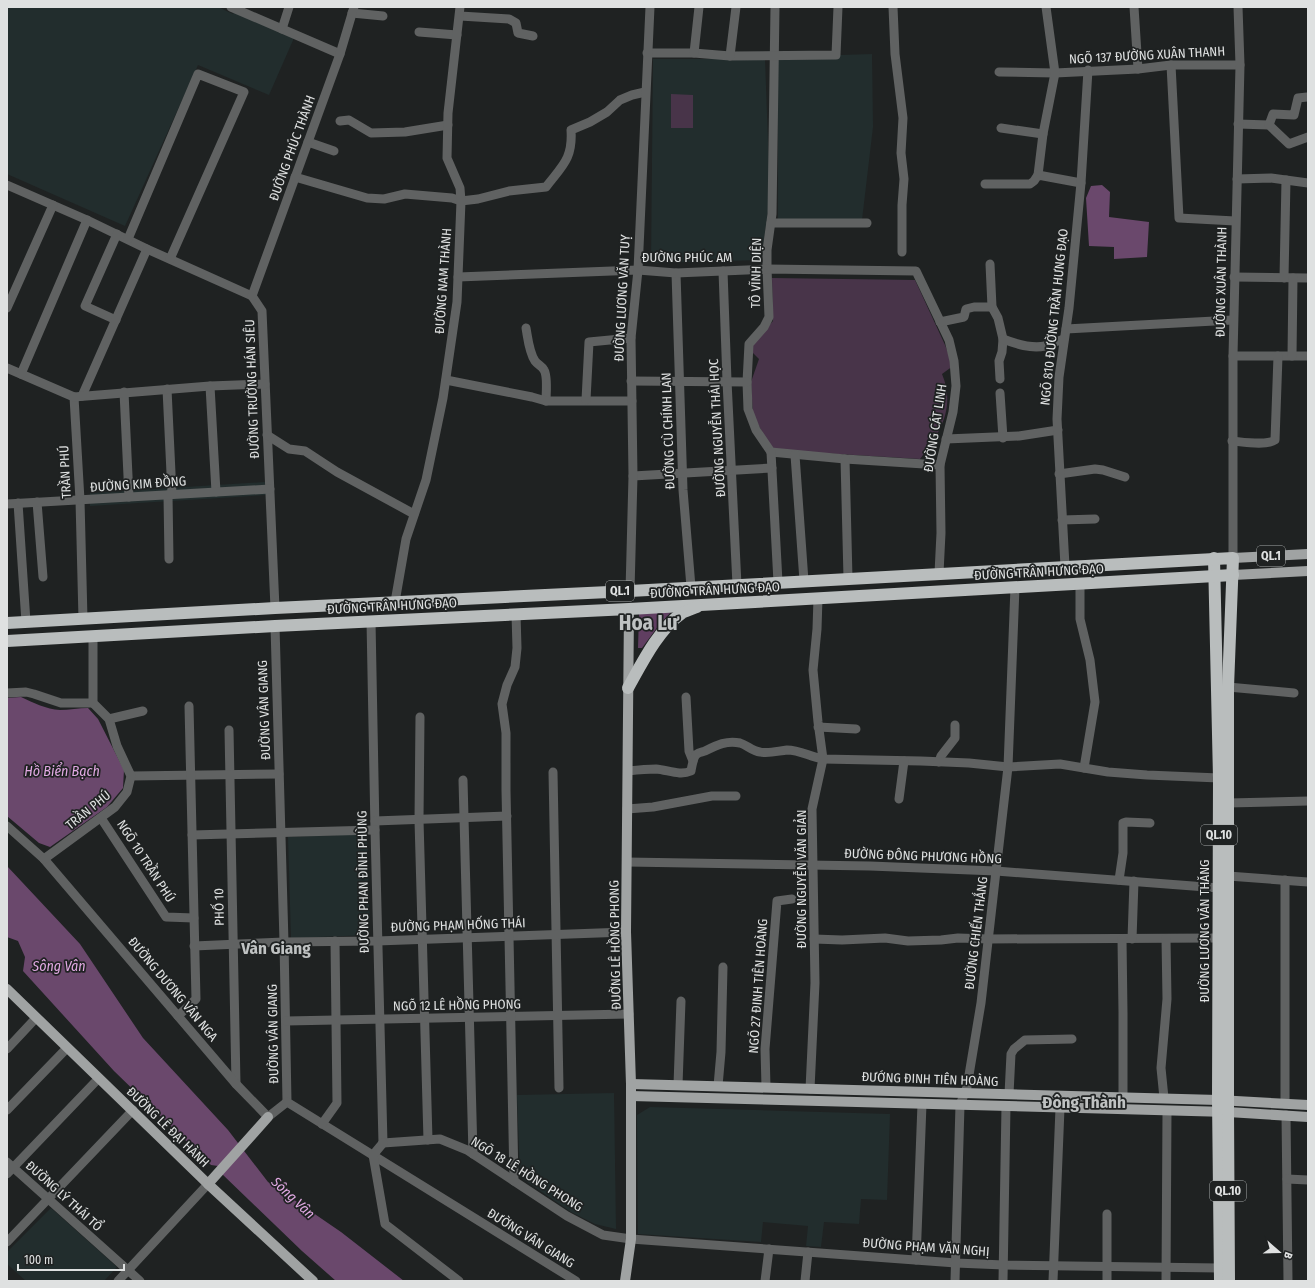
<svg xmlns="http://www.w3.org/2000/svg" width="1315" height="1288" font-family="'Fira Sans Condensed',sans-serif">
<rect width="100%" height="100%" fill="#1f2222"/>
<g fill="#222d2d">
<polygon points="7,7 218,7 233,14 234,11 294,38 269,95 198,65 125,226 7,174"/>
<polygon points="872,54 873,127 862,220 778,221 778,57"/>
<polygon points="653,59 765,59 770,198 761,260 651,263"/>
<polygon points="265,482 266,495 90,506 90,493"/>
<polygon points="367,834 370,935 291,938 288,837"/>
<polygon points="614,1093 616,1229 595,1224 571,1212 520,1177 517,1095"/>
<polygon points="650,1107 890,1114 887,1200 861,1199 859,1224 824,1222 821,1247 806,1246 808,1226 763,1222 761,1242 638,1234 637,1115"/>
<polygon points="51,1208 117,1267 104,1281 26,1281 7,1264 7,1252"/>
</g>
<g fill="#483449">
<polygon points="671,94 693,95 693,128 671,128"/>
<path d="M772 278 915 280 945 345 953 366 942 374C956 408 940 433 920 459L772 450 753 415 751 382 759 359 751 351 753 343 773 321Z"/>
</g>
<polygon fill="#603e61" points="671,612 659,625 642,648 638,648 639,614"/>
<g fill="#6a486c">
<polygon points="1102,185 1110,192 1109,217 1149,222 1147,257 1114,259 1114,247 1089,246 1086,198 1091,186"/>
<path d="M21 697C34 703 46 709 60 710 69 710 79 708 88 708L98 719 124 770 123 788 107 807 50 847 39 843 7 816V698Z"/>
<polygon points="7,866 80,944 143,1038 228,1130 268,1182 341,1232 404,1281 336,1281 302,1251 222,1174 218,1166 211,1165 114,1071 23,971 25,957 18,941 7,937"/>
</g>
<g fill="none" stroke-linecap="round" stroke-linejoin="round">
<g stroke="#606262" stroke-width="9">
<polyline points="231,7 340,54"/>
<polyline points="775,7 772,214 767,250 767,269 769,317 764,327 749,344 747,382 748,409 756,430 771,452 845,459 940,465"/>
<polyline points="893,7 895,54 903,118 901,153 904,179 902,205 902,252"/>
<polyline points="1134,7 1138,69"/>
<polyline points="352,13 383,16"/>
<polyline points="460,16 509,19 516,23 518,33 533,36"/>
<polyline points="282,29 289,7"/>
<polyline points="419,32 457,35"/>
<polyline points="647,53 694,53 730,56 836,55 838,7"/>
<polyline points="694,53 699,7"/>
<polyline points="730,56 736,7"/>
<polyline points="1171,65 1179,218 1235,221"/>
<polyline points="999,72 1055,73 1138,69 1171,65 1240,65"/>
<polyline points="340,121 349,120 371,133 405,132 448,125"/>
<polyline points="1238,124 1269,125 1289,144 1308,137"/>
<polyline points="1269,125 1273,114 1294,115 1298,98 1307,97"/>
<polyline points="1001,128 1043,134"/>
<polyline points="308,142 334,151"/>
<polyline points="1038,175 1043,134 1055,73 1046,7"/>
<path d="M295 177 367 198 384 199 405 194 452 198 461 201 478 199 509 191 546 187C562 166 573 159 571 130L590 122 607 112 620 100 632 95 645 92"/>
<polyline points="1237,179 1271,178 1308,183"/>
<polyline points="985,184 1030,184 1034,181 1038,175 1081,183"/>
<polyline points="7,185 87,220 147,249 252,296 262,311 275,608"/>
<polyline points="771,223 867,223"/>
<polyline points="128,239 198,74 244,92 170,259"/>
<polyline points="990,264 992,307 998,318 1003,339 1002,352 999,361 1000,379"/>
<polyline points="723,271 727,381 737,585"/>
<polyline points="676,273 683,490 691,587"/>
<polyline points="458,277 638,270 676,273 767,269 916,271 949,340 954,361 956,386 953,412 940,465 941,533 939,573"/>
<polyline points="1234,277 1308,278"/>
<polyline points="1284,278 1286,180"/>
<polyline points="252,296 340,54 354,7"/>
<polyline points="7,308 53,205"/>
<polyline points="116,320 85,306 117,234"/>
<polyline points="940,322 964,317 966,309 974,307 992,307"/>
<path d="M526 328C528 339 529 352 535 361 538 365 542 366 544 370 548 376 546 393 546 401"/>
<polyline points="1066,329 1233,320"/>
<path d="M1003 339C1016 344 1031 349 1045 346 1051 344 1057 341 1064 339"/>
<polyline points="1233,356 1308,356"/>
<polyline points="1292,356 1293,278"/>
<polyline points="7,368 74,397 80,500 83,619"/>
<polyline points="21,374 87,220"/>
<polyline points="446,380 532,397 546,401 632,401"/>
<polyline points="631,381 747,382"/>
<polyline points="210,386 216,492"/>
<polyline points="167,389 172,494"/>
<polyline points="124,392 129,497"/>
<polyline points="1000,393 1003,438"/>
<polyline points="82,396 147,249"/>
<polyline points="74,397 210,386 265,384"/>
<polyline points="586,400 589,342 631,338"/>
<polyline points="267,435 289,449 305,451 337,472 414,514"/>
<polyline points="946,439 1019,436 1058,430"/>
<path d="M1232 441C1243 442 1267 446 1275 440L1278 356"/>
<polyline points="771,452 778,582"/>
<polyline points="795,455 804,581"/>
<polyline points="845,459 848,578"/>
<polyline points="1059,474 1095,469 1103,470 1125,477"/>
<polyline points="633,476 772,468"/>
<polyline points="168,495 169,559"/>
<polyline points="37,502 43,577"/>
<polyline points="18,503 26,622"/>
<polyline points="7,504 270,489"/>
<polyline points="1062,520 1095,519"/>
<polyline points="1233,558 1233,356 1240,65 1238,7"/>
<polyline points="1065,566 1057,419 1059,377 1069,308 1081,183 1088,70"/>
<polyline points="1080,583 1080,619 1090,660 1095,702 1084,768"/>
<polyline points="630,591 633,476 631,338 638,270 650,7"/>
<polyline points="395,602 406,539 426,480 443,398 457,302 461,201 460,188 447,158 448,113 460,7"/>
<polyline points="371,621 375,830 383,1143"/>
<polyline points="275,626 284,942 287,1102 576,1281"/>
<polyline points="1228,687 1294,693"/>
<polyline points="7,693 26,692 34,694 61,703 93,703"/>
<polyline points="686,697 689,751 693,761"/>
<polyline points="420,717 419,820 428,1140"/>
<polyline points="109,719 143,711"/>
<polyline points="818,727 856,729"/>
<polyline points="229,730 236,1084"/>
<polyline points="939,762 941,756 955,738 955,725"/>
<path d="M628 771C637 770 647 769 656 769 668 770 680 776 691 771 692 766 693 757 697 754 699 752 703 752 705 751 717 745 727 740 740 743 747 745 752 751 760 752 768 754 778 751 787 750 800 750 810 757 823 759L921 761 969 763 1008 767 1060 764 1108 772 1147 775 1219 778"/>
<polyline points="553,772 559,1088"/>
<polyline points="131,776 279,774"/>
<polyline points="463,780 473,1154"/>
<polyline points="899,799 904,761"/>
<polyline points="1228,803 1308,801"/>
<polyline points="627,809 653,807 712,796 736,796"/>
<polyline points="101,818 166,917 194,918"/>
<polyline points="375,821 507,816"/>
<polyline points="7,826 44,859 236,1084 268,1117 287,1102"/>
<polyline points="192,835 375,830"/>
<polyline points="44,859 115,807 127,792 131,776 117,746 109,719 93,703 93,636"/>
<polyline points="627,862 870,866 996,871 1219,888"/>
<polyline points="1228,876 1308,882"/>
<polyline points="1119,880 1123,853 1123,823 1126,822 1150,823"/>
<polyline points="1285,880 1285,1104"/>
<polyline points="814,939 842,940 885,938 908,941 941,940 958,938 989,939 1218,938"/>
<polyline points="1122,939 1123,1013 1123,1097"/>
<polyline points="1132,939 1134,881"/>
<polyline points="194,946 284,942 377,941 626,932"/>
<polyline points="178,1016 196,999 189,706"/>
<polyline points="286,1021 629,1014"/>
<polyline points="7,1049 36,1018"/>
<polyline points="678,1085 681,1001"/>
<polyline points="718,1086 721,1052 723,967"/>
<polyline points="766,1087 765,1049 777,901 792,899"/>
<polyline points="810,1089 815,983 812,809 823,759 818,722 813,670 817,629 818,598"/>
<polyline points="1009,1094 1011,1054 1014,1049 1025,1040 1072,1039"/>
<polyline points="1164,1098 1161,1068 1167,999 1166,939"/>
<polyline points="7,1110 67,1048"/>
<polyline points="1286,1115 1288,1281"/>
<polyline points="322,1124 337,1103 335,941"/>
<polyline points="383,1143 440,1139 467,1150 567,1216 603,1235 631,1239 956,1263 1004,1265 1219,1268"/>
<polyline points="383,1143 373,1155 385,1224 459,1281"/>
<polyline points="7,1162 140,1281"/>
<polyline points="7,1174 99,1078"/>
<polyline points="1287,1179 1308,1180"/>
<polyline points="514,1181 506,790 506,733 502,704 507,685 515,667 517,648 516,614"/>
<polyline points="7,1242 133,1110"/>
<polyline points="916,1260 922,1104"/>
<polyline points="118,1281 208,1184"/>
<polyline points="765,1281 769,1249"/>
<polyline points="805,1281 808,1252"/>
<polyline points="955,1281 960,1105 967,1087 981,1003 996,871 1008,767 1015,587"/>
<polyline points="1003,1281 1006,1106"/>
<polyline points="1053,1281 1060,1108"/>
<polyline points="1107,1281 1107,1214"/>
<polyline points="1166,1281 1167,1111"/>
</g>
<g stroke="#a0a3a3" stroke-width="10">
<polyline points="1233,558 1308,554"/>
<polyline points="1233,575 1308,571"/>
<polyline points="7,989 208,1184 313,1281"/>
<polyline points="631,1084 1218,1100 1308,1105"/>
<polyline points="631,1096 1228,1112 1308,1117"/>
<polyline points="208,1184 268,1117"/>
<polyline points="625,1281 631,1239 631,1084 626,932 629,609"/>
</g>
<g stroke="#b9bdbd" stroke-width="12">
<polyline points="1214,558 1219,778 1218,1100 1220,1281"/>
<polyline points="7,623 275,608 630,591 1233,558 1228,687 1228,1112 1229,1281"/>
<polyline points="7,641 275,626 629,609 1233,575"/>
<path d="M628 688C642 663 658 630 682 613 686 611 692 609 697 607"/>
</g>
</g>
<g text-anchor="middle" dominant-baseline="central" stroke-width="3.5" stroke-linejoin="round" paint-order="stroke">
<g fill="#1f2222" stroke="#a5a8a8" stroke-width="1">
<rect x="1257" y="546" width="28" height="20" rx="3"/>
<rect x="606" y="581" width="28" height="20" rx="3"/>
<rect x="1201" y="825" width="36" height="20" rx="3"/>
<rect x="1210" y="1181" width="36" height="20" rx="3"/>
</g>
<g font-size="12" font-weight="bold" fill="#dfe1e1">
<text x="1271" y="556">QL.1</text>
<text x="620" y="591">QL.1</text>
<text x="1219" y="835">QL.10</text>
<text x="1228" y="1191">QL.10</text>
</g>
<g font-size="13" fill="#dfe1e1" stroke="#1f2222">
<text transform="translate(1147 55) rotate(-3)">NGÕ 137 ĐƯỜNG XUÂN THANH</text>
<text transform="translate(292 148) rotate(-70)">ĐƯỜNG PHÚC THÀNH</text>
<text x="687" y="257">ĐƯỜNG PHÚC AM</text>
<text transform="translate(756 273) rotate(-89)">TÔ VĨNH DIỆN</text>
<text transform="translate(443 281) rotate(-86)">ĐƯỜNG NAM THÀNH</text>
<text transform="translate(1221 282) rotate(-89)">ĐƯỜNG XUÂN THÀNH</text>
<text transform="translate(622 298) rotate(-87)">ĐƯỜNG LƯƠNG VĂN TUỴ</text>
<text transform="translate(1054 317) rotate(-84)">NGÕ 810 ĐƯỜNG TRẦN HƯNG ĐẠO</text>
<text transform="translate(252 389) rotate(-92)">ĐƯỜNG TRƯỜNG HÁN SIÊU</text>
<text transform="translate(717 428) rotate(-93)">ĐƯỜNG NGUYỄN THÁI HỌC</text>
<text transform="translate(935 428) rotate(-81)">ĐƯỜNG CÁT LINH</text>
<text transform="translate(668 431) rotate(-92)">ĐƯỜNG CÙ CHÍNH LAN</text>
<text transform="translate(65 472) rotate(-93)">TRẦN PHÚ</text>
<text transform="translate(138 484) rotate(-4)">ĐƯỜNG KIM ĐỒNG</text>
<text transform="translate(1039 572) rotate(-3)">ĐƯỜNG TRÂN HƯNG ĐẠO</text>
<text transform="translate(715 590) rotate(-3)">ĐƯỜNG TRÂN HƯNG ĐẠO</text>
<text transform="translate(392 606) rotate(-3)">ĐƯỜNG TRÂN HƯNG ĐẠO</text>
<text transform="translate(264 710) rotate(-92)">ĐƯỜNG VÂN GIANG</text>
<text transform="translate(88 810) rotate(-39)">TRẦN PHÚ</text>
<text transform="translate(923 856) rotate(2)">ĐƯỜNG ĐÔNG PHƯƠNG HỒNG</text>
<text transform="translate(146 861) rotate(57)">NGÕ 10 TRẦN PHÚ</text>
<text transform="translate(801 879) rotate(-90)">ĐƯỜNG NGUYỄN VĂN GIẢN</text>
<text transform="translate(363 882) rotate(-91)">ĐƯỜNG PHAN ĐÌNH PHÙNG</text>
<text transform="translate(219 907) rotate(-91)">PHỐ 10</text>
<text transform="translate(458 925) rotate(-2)">ĐƯỜNG PHẠM HỐNG THÁI</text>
<text transform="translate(1204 931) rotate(-90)">ĐƯỜNG LƯƠNG VĂN THĂNG</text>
<text transform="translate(976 933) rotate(-83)">ĐƯỜNG CHIẾN THẮNG</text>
<text transform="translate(615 945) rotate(-91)">ĐUỜNG LÊ HỒNG PHONG</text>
<text transform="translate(758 986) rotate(-86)">NGÕ 27 ĐINH TIÊN HOÀNG</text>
<text transform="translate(173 989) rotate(50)">ĐƯỜNG DƯƠNG VÂN NGA</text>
<text transform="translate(457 1005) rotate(-1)">NGÕ 12 LÊ HỒNG PHONG</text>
<text transform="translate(273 1034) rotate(-91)">ĐƯỜNG VÂN GIANG</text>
<text transform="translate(930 1079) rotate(2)">ĐƯỚNG ĐINH TIÊN HOÀNG</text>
<text transform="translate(168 1127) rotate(44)">ĐƯỜNG LÊ ĐẠI HÀNH</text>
<text transform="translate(527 1174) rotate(32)">NGÕ 18 LÊ HỒNG PHONG</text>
<text transform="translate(64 1196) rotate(42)">ĐƯỜNG LÝ THÁI TỔ</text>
<text transform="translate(531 1238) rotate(32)">ĐƯỜNG VÂN GIANG</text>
<text transform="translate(926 1247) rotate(4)">ĐƯỜNG PHẠM VĂN NGHỊ</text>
</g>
<g font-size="14" font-style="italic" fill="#e1a9e3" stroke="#1f2222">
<text x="62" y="771">Hồ Biển Bạch</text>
<text x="59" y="966">Sông Vân</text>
<text transform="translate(293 1198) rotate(43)">Sông Vân</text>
</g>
<g font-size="17" font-weight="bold" fill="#bfc2c2" stroke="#1f2222">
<text x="276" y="948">Vân Giang</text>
<text x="1084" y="1102">Đông Thành</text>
</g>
<g font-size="21" font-weight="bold" fill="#bfc2c2" stroke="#1f2222">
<text x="649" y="623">Hoa Lư</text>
</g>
</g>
<rect width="1315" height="1288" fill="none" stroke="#dfe1e1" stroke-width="16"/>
<g transform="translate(1279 1252) rotate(110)" stroke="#1f2222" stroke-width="3" paint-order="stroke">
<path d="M0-3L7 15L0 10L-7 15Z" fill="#dfe1e1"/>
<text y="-6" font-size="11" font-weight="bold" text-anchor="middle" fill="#dfe1e1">B</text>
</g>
<path d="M18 1264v6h106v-6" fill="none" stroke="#dfe1e1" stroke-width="2"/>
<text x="24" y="1264" font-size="12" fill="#dfe1e1" stroke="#1f2222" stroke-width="3" paint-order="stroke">100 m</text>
</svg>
